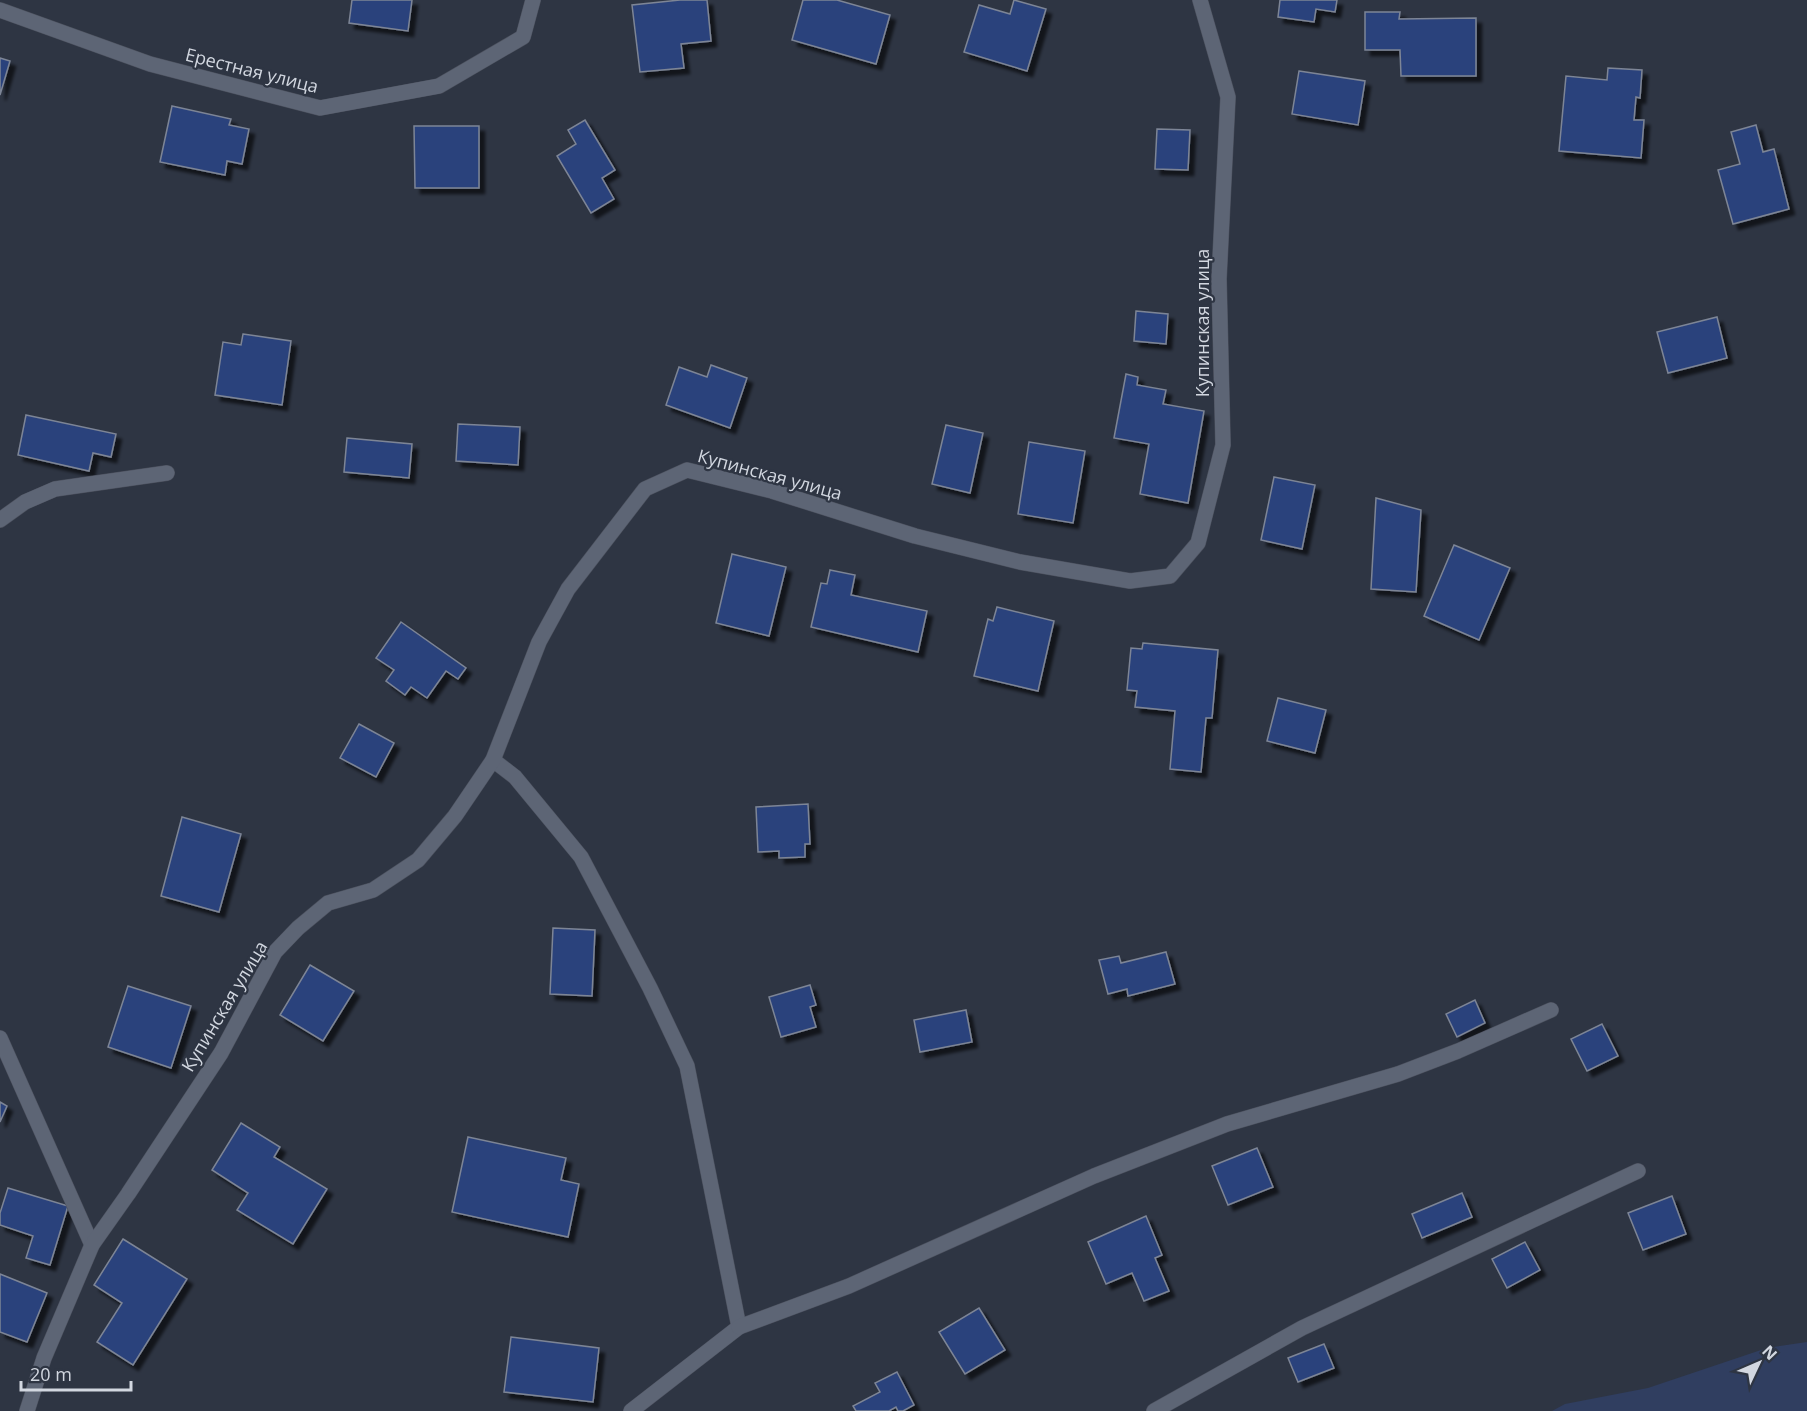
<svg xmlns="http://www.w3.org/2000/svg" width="1807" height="1411" font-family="'Open Sans',sans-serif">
<defs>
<filter id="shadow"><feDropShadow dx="5.5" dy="5.5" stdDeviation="1.5" flood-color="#0009"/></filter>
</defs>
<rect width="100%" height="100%" fill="#2e3543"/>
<polygon fill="#303e60" points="1807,1342 1807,1411 1552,1411 1565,1404 1648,1388 1767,1348"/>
<g fill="#2b427b" stroke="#7d8596" stroke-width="1.5" filter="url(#shadow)">
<polygon points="352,0 412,0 408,31 349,23"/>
<polygon points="680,0 707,0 711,41 681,44 684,68 640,72 632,5"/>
<polygon points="803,0 837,0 890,15 876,64 792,40"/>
<polygon points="1014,0 1046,9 1027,71 964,52 979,5 1010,14"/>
<polygon points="1280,0 1337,0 1335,12 1316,9 1314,22 1278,17"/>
<polygon points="1365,12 1400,12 1399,19 1476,18 1476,76 1401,76 1400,50 1365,50"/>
<polygon points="0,58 10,61 0,95"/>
<polygon points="1608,68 1642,70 1640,98 1636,97 1634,120 1644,120 1641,158 1559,151 1566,76 1607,80"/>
<polygon points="1299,71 1365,81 1358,125 1292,114"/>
<polygon points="172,106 231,119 229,125 249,129 242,164 227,161 225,175 160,162"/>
<polygon points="585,120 615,170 602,178 614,199 591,213 557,156 576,144 568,130"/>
<polygon points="1756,125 1763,152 1774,149 1789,209 1733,224 1718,170 1740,164 1731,132"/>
<polygon points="414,126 479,126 479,188 415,188"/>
<polygon points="1157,129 1190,130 1188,170 1155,169"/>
<polygon points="1136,311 1168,314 1166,344 1134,341"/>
<polygon points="1717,317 1727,358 1668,373 1657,332"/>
<polygon points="243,334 291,341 282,405 215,395 223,342 241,345"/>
<polygon points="711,365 747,378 730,428 666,405 679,367 707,377"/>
<polygon points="1126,374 1138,377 1137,385 1166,390 1163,404 1204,411 1188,503 1140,494 1149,444 1114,438"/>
<polygon points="26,415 116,434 111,457 93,453 89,471 18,455"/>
<polygon points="458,424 520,427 518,465 456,461"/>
<polygon points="946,425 983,433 970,493 932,484"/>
<polygon points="347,438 412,444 409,478 344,472"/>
<polygon points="1029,442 1085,451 1073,523 1018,514"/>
<polygon points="1274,477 1315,485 1302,549 1261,540"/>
<polygon points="1376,498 1421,510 1416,592 1371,589"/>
<polygon points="1454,545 1510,568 1479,640 1424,616"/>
<polygon points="732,554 786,567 769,636 716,623"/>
<polygon points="830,570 855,575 851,595 927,611 918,652 811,627 821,583 827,584"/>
<polygon points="997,607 1054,621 1038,691 974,676 988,619 993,621"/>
<polygon points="401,622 466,668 458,679 446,671 427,698 411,687 405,695 386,681 394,670 376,658"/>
<polygon points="1143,643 1218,650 1212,718 1206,718 1201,772 1170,769 1175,711 1135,707 1137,691 1127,690 1131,648 1142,649"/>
<polygon points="1278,698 1326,710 1315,753 1267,741"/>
<polygon points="359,724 394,743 376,777 340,758"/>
<polygon points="808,804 810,844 805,844 805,857 779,858 779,851 758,852 756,807"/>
<polygon points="182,817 241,834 219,912 161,896"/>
<polygon points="553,928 595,930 592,996 550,994"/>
<polygon points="1166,952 1175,984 1128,996 1127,989 1108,994 1099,960 1119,956 1121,963"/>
<polygon points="310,965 354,991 323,1041 280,1015"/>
<polygon points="810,985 816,1005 810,1007 816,1027 781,1037 769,997"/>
<polygon points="128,986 191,1006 171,1068 108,1047"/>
<polygon points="1475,1000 1485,1023 1457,1037 1446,1014"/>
<polygon points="966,1010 972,1042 920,1052 914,1020"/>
<polygon points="1602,1024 1618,1056 1587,1071 1571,1039"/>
<polygon points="0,1102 7,1106 0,1122"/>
<polygon points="241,1123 280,1147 274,1157 327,1189 293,1244 237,1210 248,1193 212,1170"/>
<polygon points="468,1137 566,1158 561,1180 579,1184 568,1237 452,1212"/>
<polygon points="1257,1148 1273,1187 1228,1205 1212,1166"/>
<polygon points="8,1188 68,1206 50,1265 26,1258 33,1236 0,1225 0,1213"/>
<polygon points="1462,1193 1472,1217 1422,1238 1412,1214"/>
<polygon points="1672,1196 1686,1234 1643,1250 1628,1213"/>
<polygon points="1146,1216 1162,1255 1155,1258 1169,1291 1144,1301 1132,1273 1106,1284 1088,1242"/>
<polygon points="123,1239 187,1279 133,1365 97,1342 122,1303 94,1285"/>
<polygon points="1525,1242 1540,1270 1507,1288 1492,1259"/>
<polygon points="0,1274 47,1293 27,1342 0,1332"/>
<polygon points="979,1308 1005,1350 965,1374 939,1332"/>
<polygon points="511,1337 599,1348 593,1402 504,1392"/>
<polygon points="1324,1344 1334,1368 1298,1382 1288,1358"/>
<polygon points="897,1372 914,1405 903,1411 898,1411 896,1407 889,1411 856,1411 853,1406 880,1392 875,1383"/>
</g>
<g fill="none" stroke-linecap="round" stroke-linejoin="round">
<g stroke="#4b505d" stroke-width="16">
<g id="minor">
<polyline points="0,10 150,64 320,108 439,86 523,37 533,0"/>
<polyline points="0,520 25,502 55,489 167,473"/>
<polyline points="493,760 515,777 581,857 650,988 687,1066 739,1327 631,1411"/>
<polyline points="0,1038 92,1245"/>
<polyline points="739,1327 849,1286 1094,1176 1227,1124 1398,1074 1458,1051 1551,1010"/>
<polyline points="27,1411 44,1358 92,1245 128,1194 221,1053 275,952 298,928 328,903 373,890 418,860 455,816 493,760 539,642 568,589 645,489 687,470 772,491 915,536 1020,562 1130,581 1170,576 1198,543 1223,445 1219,279 1228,97 1200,0"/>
<polyline points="1154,1411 1302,1328 1638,1171"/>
</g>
</g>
<use href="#minor" stroke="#5d6575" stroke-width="15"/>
</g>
<g text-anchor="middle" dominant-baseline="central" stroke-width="4.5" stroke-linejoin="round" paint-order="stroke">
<g font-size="18" fill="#d2d7e0" stroke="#2e3543">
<text transform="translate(252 70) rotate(14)">Ерестная улица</text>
<text transform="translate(1202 323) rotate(-90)">Купинская улица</text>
<text transform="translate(770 474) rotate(15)">Купинская улица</text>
<text transform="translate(224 1006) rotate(-59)">Купинская улица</text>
</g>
</g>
<g transform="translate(1759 1363) rotate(46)" stroke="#2e3543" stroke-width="4.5" paint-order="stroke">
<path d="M0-4.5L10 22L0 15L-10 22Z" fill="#d2d7e0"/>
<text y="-9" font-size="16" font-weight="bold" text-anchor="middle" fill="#d2d7e0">N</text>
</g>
<path d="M21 1381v9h110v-9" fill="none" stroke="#d2d7e0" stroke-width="3"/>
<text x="30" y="1381" font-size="18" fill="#d2d7e0" stroke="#2e3543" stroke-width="4.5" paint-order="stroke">20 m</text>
</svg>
